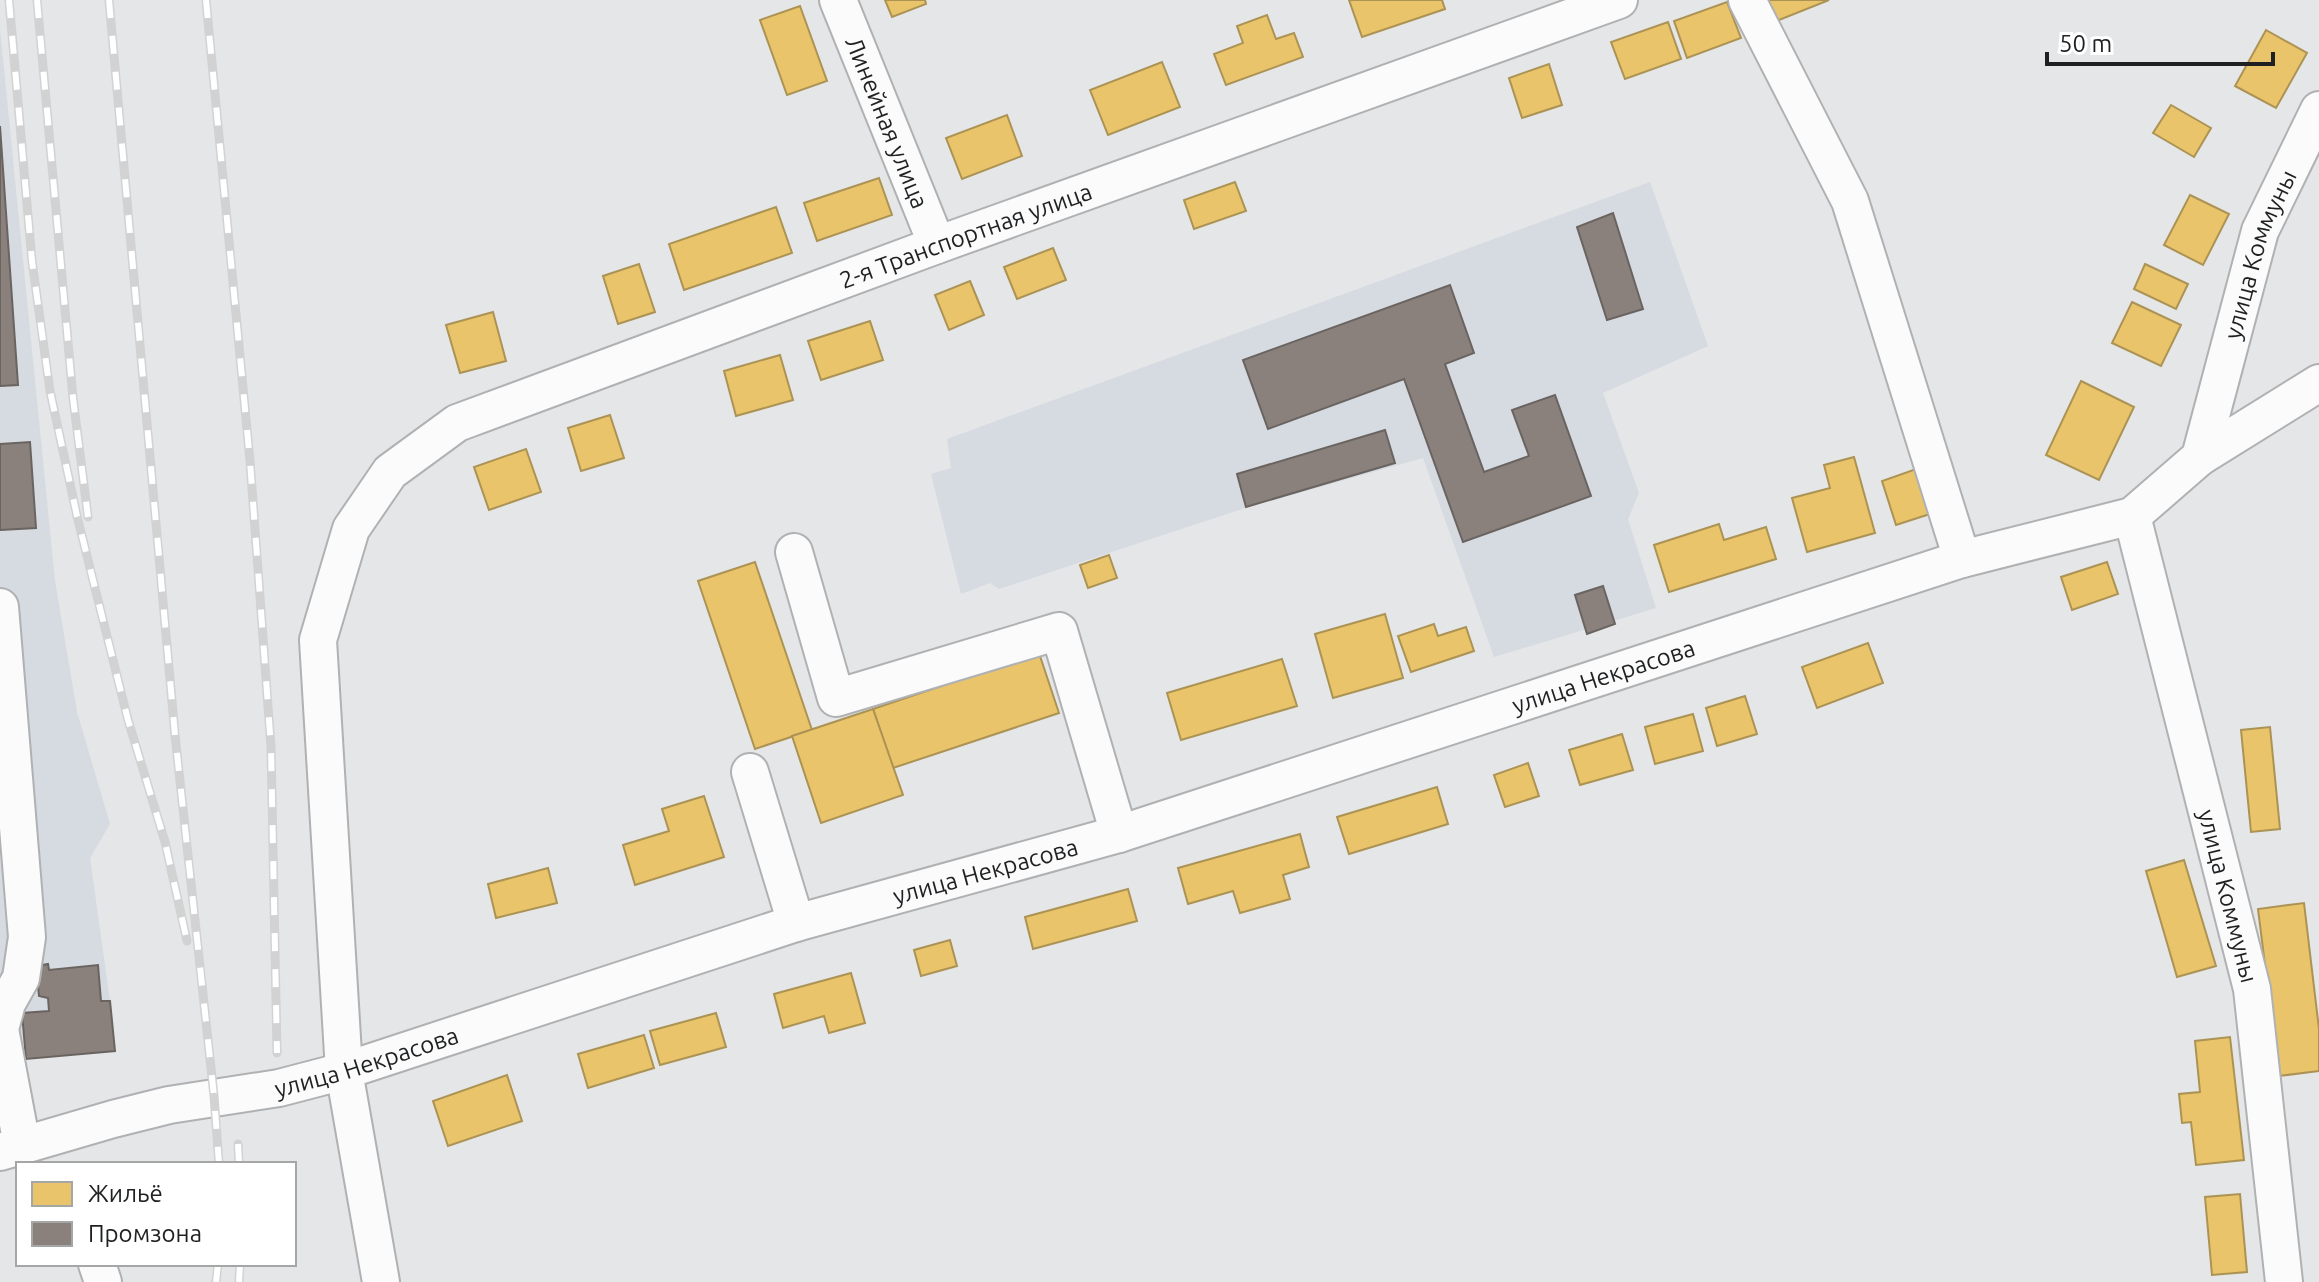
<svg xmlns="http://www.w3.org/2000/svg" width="2319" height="1282" font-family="Ubuntu,sans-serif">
<rect width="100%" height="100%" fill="#e4e6e8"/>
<g fill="#d6dae1">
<polygon points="0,29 55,581 77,712 110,824 90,858 110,1001 115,1051 0,1061"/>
<polygon points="1650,182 1708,346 1603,393 1639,493 1628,519 1656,608 1494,657 1423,458 1242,509 999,589 990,583 961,594 931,474 951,468 947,439"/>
</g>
<g fill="#e9c46a" stroke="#ac9354" stroke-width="2">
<polygon points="885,0 925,0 926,4 892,17"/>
<polygon points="1349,0 1442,0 1445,9 1362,37"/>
<polygon points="1760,0 1829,0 1769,24"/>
<polygon points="1727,2 1741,38 1687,58 1674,21"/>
<polygon points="800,6 827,81 787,95 760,20"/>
<polygon points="1267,15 1276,39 1294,33 1303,57 1226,85 1214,54 1243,43 1237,26"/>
<polygon points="1668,22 1681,59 1625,79 1611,42"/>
<polygon points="2266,30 2307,53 2276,108 2235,86"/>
<polygon points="1162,62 1180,107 1108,135 1090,90"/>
<polygon points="1549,64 1562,105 1522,118 1509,78"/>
<polygon points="2171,105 2211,128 2194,157 2153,133"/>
<polygon points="1007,115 1022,156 962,179 946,138"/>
<polygon points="879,178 892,215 817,241 804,203"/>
<polygon points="1235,182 1246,211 1194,229 1184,200"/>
<polygon points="2190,195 2229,214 2203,265 2164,245"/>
<polygon points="776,207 792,253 684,290 669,244"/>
<polygon points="1053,248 1066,280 1017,299 1004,267"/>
<polygon points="639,264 655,312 618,324 603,276"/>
<polygon points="2145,264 2188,284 2176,309 2134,289"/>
<polygon points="970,281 984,315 949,330 935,295"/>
<polygon points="2132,302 2181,325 2161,366 2112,343"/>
<polygon points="493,312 506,361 460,373 446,325"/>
<polygon points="870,321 883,360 821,380 808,341"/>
<polygon points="780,355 793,400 736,416 724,371"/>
<polygon points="2081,381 2134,407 2099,480 2046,455"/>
<polygon points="610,415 624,458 581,471 568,428"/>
<polygon points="526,449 541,492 489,510 474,467"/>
<polygon points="1854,457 1875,533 1807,552 1792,498 1830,488 1824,465"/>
<polygon points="1919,468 1933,513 1896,525 1882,481"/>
<polygon points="1719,524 1724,540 1766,527 1776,559 1669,592 1654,545"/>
<polygon points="1109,555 1117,578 1088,588 1080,565"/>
<polygon points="755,562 812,730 755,749 698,581"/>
<polygon points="2107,562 2118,594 2072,610 2061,577"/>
<polygon points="1385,614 1403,678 1333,698 1315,634"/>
<polygon points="1434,624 1438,636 1466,627 1474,651 1411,672 1398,636"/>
<polygon points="1868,643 1883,683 1817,708 1802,667"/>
<polygon points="1039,653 1059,713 893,768 873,709"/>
<polygon points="1282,659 1297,706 1181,740 1167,693"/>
<polygon points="1745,696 1757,734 1717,746 1706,708"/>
<polygon points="873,709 903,795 821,823 792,736"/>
<polygon points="1693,714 1703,751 1655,764 1645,727"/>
<polygon points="2270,727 2280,829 2251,832 2241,730"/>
<polygon points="1622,734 1633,770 1580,785 1569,750"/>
<polygon points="1528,763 1539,796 1505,807 1494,775"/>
<polygon points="1437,787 1448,824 1349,854 1337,817"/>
<polygon points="704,796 724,857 635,885 623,845 669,831 662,809"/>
<polygon points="1300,834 1309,867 1283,875 1290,899 1240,913 1233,891 1188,904 1178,868"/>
<polygon points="2184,860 2216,966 2177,977 2146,871"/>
<polygon points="548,868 557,903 496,918 488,884"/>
<polygon points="1128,889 1137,921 1033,949 1025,917"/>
<polygon points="2304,903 2319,1029 2319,1071 2279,1076 2258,909"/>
<polygon points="950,940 957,966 921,976 914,950"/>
<polygon points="851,973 865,1023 829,1033 824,1016 783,1028 774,994"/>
<polygon points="716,1013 726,1047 660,1065 650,1031"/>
<polygon points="644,1035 654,1068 588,1088 578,1054"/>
<polygon points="2230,1037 2244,1160 2196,1165 2191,1122 2182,1123 2179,1094 2200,1092 2195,1041"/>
<polygon points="507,1075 522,1121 448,1146 433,1101"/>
<polygon points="2240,1194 2247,1272 2212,1275 2205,1197"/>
</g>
<g fill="#8a817c" stroke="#6a6461" stroke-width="2">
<polygon points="0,126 18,385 0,386"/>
<polygon points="1613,213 1643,309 1607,320 1577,227"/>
<polygon points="1450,285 1474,353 1445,364 1484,472 1529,456 1512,410 1555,395 1591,496 1463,542 1404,379 1268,429 1243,360"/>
<polygon points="1385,430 1395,463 1246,507 1237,474"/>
<polygon points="30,442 36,528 0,530 0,444"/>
<polygon points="1603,586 1615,624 1587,634 1575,595"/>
<polygon points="48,964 49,970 98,965 101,1001 110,1001 115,1051 26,1059 22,1013 49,1011 48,998 39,996 36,966"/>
</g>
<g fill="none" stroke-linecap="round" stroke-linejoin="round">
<g stroke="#b0b1b3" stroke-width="40">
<g id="minor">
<path id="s1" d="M838 0 937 245"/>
<polyline points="1747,0 1850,201 1962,559"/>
<polyline points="2200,457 2319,383"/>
<path id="s2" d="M2132 516 2252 989 2284 1282"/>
<polyline points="794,552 836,698 1059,631 1119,834"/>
<polyline points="0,607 27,937 21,978 7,1003 0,1029 22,1145"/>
<polyline points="750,772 796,923"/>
<path id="s3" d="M0 1152 113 1119 169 1105 279 1088 344 1071 796 923 1119 834 1962 559 2132 516 2200 457 2260 231 2319 110"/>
<polyline points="97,1264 103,1282"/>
<path id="s4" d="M381 1282 344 1071 318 640 351 529 390 472 457 423 937 245 1619 0"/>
</g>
</g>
<use href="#minor" stroke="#fbfbfc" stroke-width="36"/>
<g stroke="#d2d2d3" stroke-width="9">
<g id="rail">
<polyline points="9,0 32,261 50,391 77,516 128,720 165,842 187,941"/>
<polyline points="37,0 73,398 88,517"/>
<polyline points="109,0 175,735 214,1096 219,1164"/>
<polyline points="206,0 250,461 271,747 277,1053"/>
<polyline points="238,1144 239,1164"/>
<polyline points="216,1282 218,1264"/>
<polyline points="239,1282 240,1264"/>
</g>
</g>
<use href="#rail" stroke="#fff" stroke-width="6" stroke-dasharray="18" stroke-linecap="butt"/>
</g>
<g text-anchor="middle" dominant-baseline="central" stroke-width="8" stroke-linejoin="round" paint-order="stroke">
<g font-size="24" fill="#1f2021" stroke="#fff">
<text stroke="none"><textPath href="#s1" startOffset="132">Линейная улица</textPath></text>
<text stroke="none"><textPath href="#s4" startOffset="1456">2-я Транспортная улица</textPath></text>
<text stroke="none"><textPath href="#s3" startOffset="2528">улица Коммуны</textPath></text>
<text stroke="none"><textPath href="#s3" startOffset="1674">улица Некрасова</textPath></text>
<text stroke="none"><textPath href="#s3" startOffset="1026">улица Некрасова</textPath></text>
<text stroke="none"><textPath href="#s2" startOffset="392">улица Коммуны</textPath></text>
<text stroke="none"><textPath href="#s3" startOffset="378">улица Некрасова</textPath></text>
</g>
</g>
<rect x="16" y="1162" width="280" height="104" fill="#ffffff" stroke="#a5a6a6" stroke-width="2"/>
<rect x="32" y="1182" width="40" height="24" fill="#e9c46a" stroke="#a5a6a6" stroke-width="2"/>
<text x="88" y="1202" font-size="24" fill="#1f2021">Жильё</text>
<rect x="32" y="1222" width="40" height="24" fill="#8a817c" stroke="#a5a6a6" stroke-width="2"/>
<text x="88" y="1242" font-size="24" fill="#1f2021">Промзона</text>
<path d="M2047 52v12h226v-12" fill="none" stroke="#1f2021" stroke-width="4"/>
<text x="2059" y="52" font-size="24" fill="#1f2021" stroke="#ffffff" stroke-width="6" paint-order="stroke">50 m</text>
</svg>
